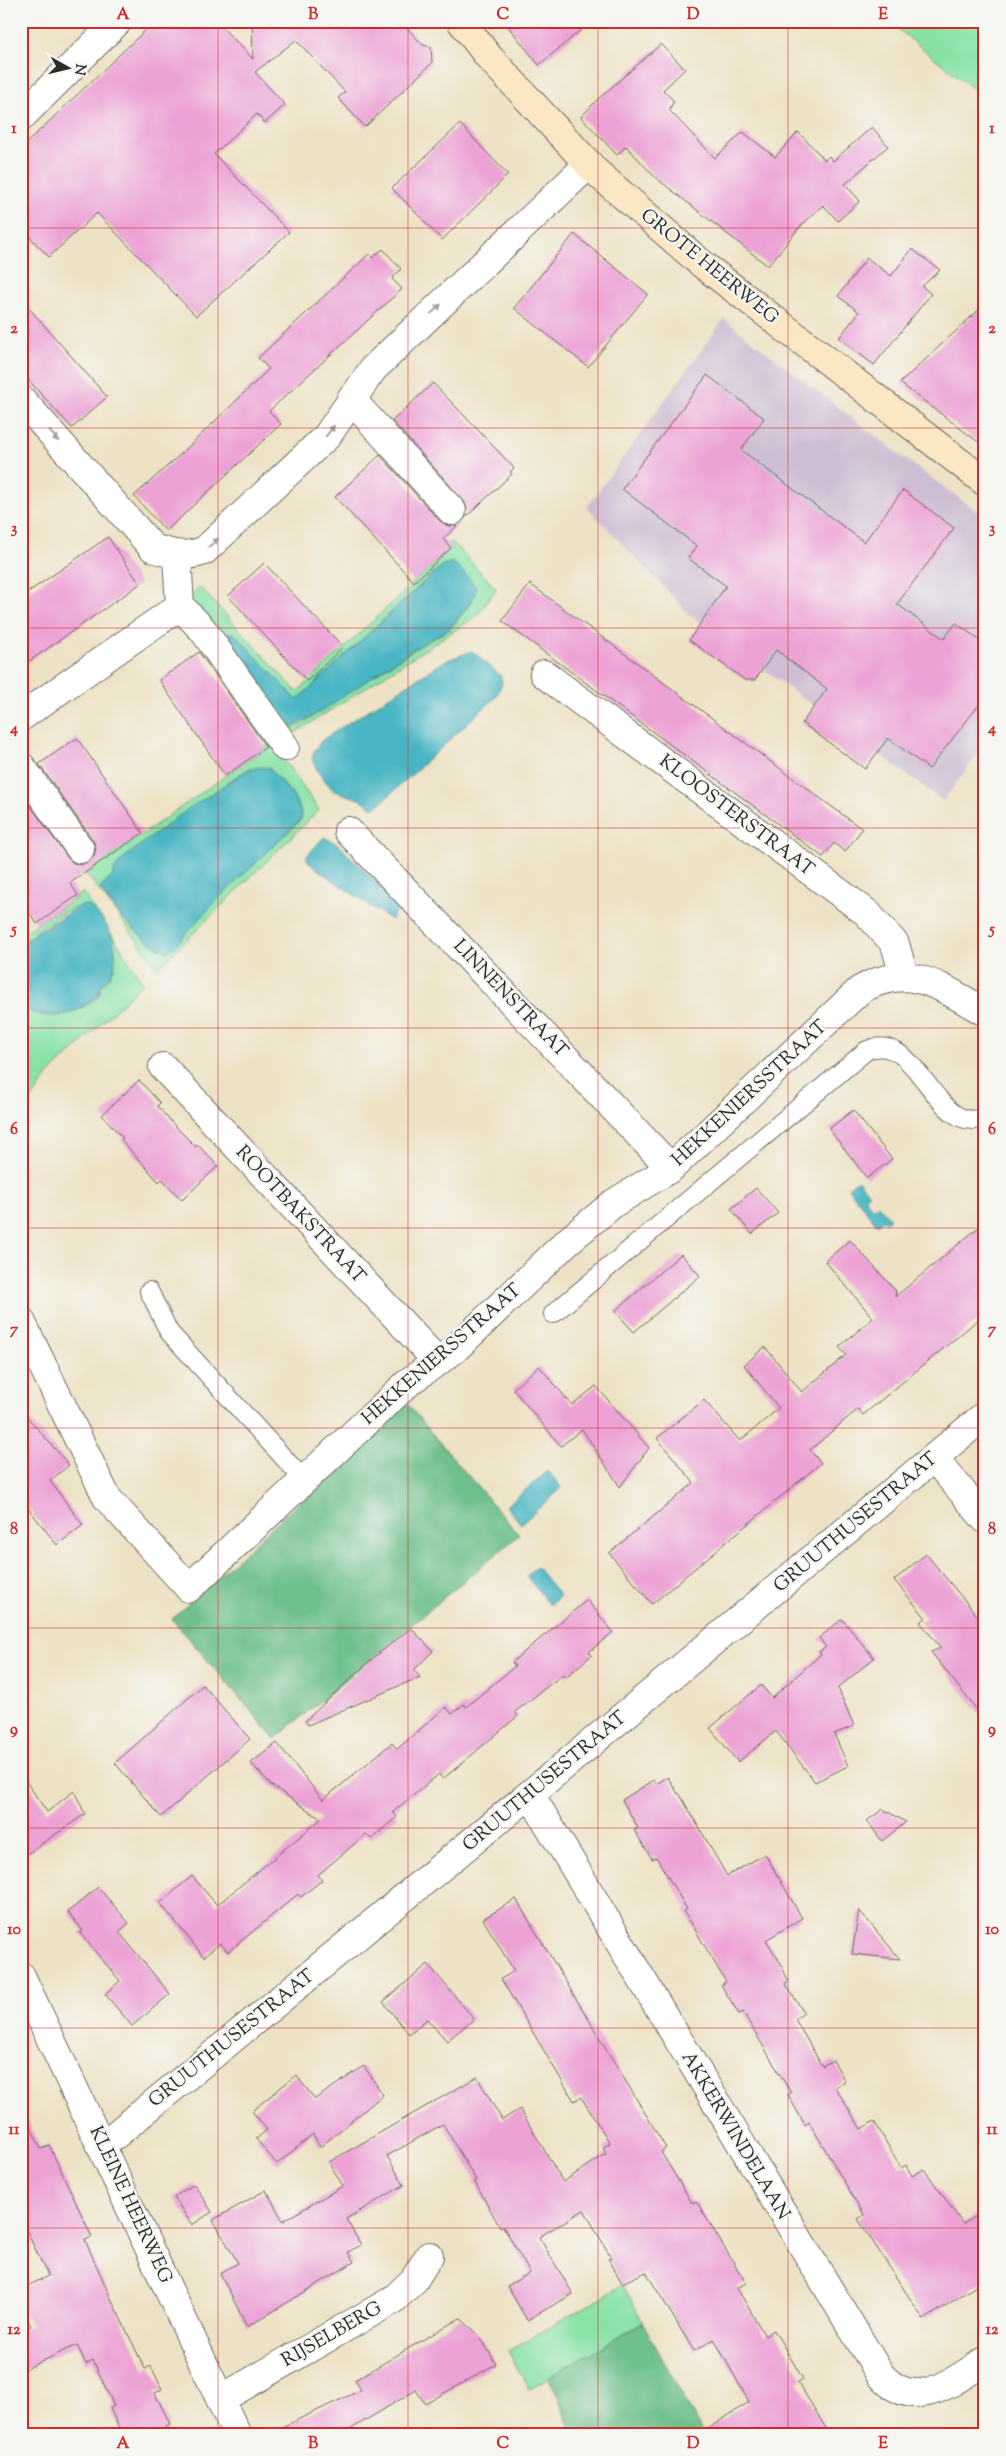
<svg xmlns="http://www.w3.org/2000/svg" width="1006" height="2456" font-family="'Sorts Mill Goudy',serif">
<rect width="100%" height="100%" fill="#f6f6f2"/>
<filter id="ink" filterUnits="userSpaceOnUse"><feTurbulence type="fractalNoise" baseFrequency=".02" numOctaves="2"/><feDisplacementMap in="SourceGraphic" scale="10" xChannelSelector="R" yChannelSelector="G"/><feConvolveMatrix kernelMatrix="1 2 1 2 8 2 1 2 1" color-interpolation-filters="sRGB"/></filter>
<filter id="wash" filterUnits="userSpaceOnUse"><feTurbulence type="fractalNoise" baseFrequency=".0096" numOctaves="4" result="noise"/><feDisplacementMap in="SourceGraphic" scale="20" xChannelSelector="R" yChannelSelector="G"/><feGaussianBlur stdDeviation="1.12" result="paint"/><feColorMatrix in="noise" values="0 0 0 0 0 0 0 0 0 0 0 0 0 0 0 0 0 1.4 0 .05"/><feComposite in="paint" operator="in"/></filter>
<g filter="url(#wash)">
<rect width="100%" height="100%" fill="#ede2c5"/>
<polygon fill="#cdbed3" points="724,319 901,456 985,517 985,744 943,801 689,614 587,507"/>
<g fill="#88e2a7" stroke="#5a8669" fill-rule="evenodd">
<polygon points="888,21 985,21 985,98"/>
<path d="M452 542 496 589 477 616 287 738 188 598 200 587 297 692 451 548 448 545ZM453 562 476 586 470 604 450 629 410 652 300 725C289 728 285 723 278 716L225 638V635L230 633 236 635 297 700 433 573 443 565Z"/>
<path d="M272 743 319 810 158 968 111 906 149 942 167 952 218 899 302 819C302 800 281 782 269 768L249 769 235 777 126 856 115 868 113 876 100 888 110 905 86 874Z"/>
<path d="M84 892 97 913 87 905C63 908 39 929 21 944V935Z"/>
<path d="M111 933 143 983 49 1074 21 1115V1008C51 1023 75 1017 100 995V987L109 979 115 966Z"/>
<polygon points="623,2285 643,2323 529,2389 508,2351"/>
</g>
<g fill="#6ec08c" stroke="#4c765c">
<polygon points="407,1404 519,1535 275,1739 172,1619"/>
<polygon points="643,2323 704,2435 574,2435 549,2377"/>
</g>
<g fill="#47b5c3" stroke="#397077">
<polygon points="453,562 476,586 475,594 469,604 450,628 410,651 325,709 293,727 286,724 278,716 225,638 225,635 230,633 236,635 297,700 434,573 443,565"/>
<polygon points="472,651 501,676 502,684 496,697 380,804 373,808 362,800 334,791 318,772 312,759 314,751 322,740 445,661"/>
<path d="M262 767 269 768C280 782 302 801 301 819L218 899 173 948 167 952C139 938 116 915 100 888L113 876 115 868 126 856 188 809 249 769Z"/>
<polygon points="324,837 339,845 399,906 391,920 311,865 306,857"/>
<path d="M87 905C108 918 122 948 112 972 109 979 104 981 100 987L99 994C75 1017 51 1022 21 1007V945L37 932 80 906Z"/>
<polygon points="858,1180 869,1194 865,1198 873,1209 878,1205 890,1219 886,1222 883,1220 877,1225 848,1188"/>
<polygon points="548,1471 562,1488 521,1524 506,1506"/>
<polygon points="537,1567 560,1596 550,1605 526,1576"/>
</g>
<g id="blocks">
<g fill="#eca2d5">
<polygon points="155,21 216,21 253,59 252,21 400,21 423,45 431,47 432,63 365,127 338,98 345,92 296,40 255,72 285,105 265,123 257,114 214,154 289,232 196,316 97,213 49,257 21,228 21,148"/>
<polygon points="504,21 592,21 539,65"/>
<polygon points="661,44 685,69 663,90 674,101 669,110 715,158 743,132 775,157 798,132 825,160 829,156 833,161 872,127 888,146 845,184 860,201 838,221 823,205 798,229 768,266 655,177 626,146 617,155 581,117 597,100"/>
<polygon points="460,124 508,175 442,240 392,188"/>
<polygon points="574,234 648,294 588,367 514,308"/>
<polygon points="383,249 401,269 392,279 402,289 269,411 281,424 166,531 134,496 183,452 269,369 258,358 369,254 372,258"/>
<polygon points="912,249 940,270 922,286 931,294 874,365 839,338 859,312 838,296 867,258 891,276"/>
<polygon points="21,299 107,397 72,428 21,372"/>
<polygon points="985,304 985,447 900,383"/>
<polygon points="707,375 764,418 741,450 864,542 903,490 954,528 897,604 944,639 956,623 985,644 985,697 929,769 888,738 865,769 802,723 827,689 776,650 755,680 745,680 689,640 726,586 688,558 697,546 622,489"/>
<polygon points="433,383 514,468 510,472 512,474 465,518 467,508 464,501 392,421"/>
<polygon points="380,455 440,521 448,526 458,525 443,539 451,548 414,582 335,497"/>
<polygon points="108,537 140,584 21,667 21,597"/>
<polygon points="264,563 343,647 307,681 228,596"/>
<polygon points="530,584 862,829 845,852 834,843 823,857 502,621"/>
<polygon points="199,652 266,747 225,776 159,680"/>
<polygon points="77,738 143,833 70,883 78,895 37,924 21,900 21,793 68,858 73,863 81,865 89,861 94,856 96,848 93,840 39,764"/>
<polygon points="139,1080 160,1103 157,1106 176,1127 196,1147 198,1145 218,1166 182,1200 162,1179 159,1182 121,1140 123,1138 102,1115"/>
<polygon points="853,1110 892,1159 867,1178 829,1129"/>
<polygon points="756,1188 778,1213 752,1234 731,1209"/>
<polygon points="985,1222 985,1314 863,1415 858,1409 810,1450 821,1463 652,1604 609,1553 694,1483 657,1438 704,1400 740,1441 779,1408 744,1365 765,1347 802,1392 846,1355 839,1347 873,1318 825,1261 850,1240 896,1291 895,1297"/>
<polygon points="681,1254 700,1276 634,1332 615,1311"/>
<polygon points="539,1366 572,1405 596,1386 649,1448 620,1487 582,1429 561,1446 513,1389"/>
<polygon points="21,1410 69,1465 50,1481 83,1525 57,1545 21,1499"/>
<polygon points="926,1554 985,1625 985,1720 931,1652 941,1648 920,1622 926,1618 894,1580"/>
<polygon points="587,1600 613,1632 589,1652 592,1655 566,1677 563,1674 515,1712 518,1716 443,1779 439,1774 393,1812 397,1817 371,1839 366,1834 318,1875 322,1880 301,1897 298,1894 228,1952 220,1943 204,1957 160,1903 192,1876 217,1905 321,1819 271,1785 251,1763 277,1743 323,1800 392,1743 397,1749 446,1707 452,1714 464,1704 466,1707 515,1666 512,1662"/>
<polygon points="842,1619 874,1658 838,1688 854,1726 834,1734 848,1766 815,1782 776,1731 738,1762 710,1728 761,1685 772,1698 821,1654 819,1652 826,1647 819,1638"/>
<polygon points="411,1628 433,1651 414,1670 420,1677 308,1725 305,1721 373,1658"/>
<polygon points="203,1685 250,1739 161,1817 115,1763"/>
<polygon points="21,1774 47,1812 74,1791 85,1814 21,1858"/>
<polygon points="668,1777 678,1794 679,1793 727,1876 765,1854 802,1918 766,1940 784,1968 782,1969 789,1981 785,1983 804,2013 795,2019 822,2066 833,2060 845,2081 835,2087 861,2129 874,2121 901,2168 906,2165 912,2176 924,2169 963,2224 985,2211 985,2280 924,2320 858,2219 864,2215 809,2122 805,2125 788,2095 791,2093 743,2012 739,2014 721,1985 726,1982 684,1911 687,1909 656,1857 652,1859 634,1830 638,1828 622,1800 654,1780 656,1784"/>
<polygon points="883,1809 906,1822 882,1841 867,1821"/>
<polygon points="98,1887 129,1923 119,1932 170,1994 132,2026 105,1994 120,1981 80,1933 83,1931 68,1912"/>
<polygon points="516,1899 666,2148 661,2152 692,2203 696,2201 746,2283 737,2288 765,2336 774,2330 803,2379 798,2382 830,2435 698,2435 749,2402 714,2339 694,2351 646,2272 622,2283 608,2258 611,2257 584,2210 539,2237 573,2294 527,2320 507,2286 530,2273 503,2226 500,2227 474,2181 476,2180 443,2124 387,2156 404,2185 346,2219 361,2245 348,2252 354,2262 247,2327 220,2273 238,2263 213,2220 266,2190 283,2221 343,2186 329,2162 477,2077 502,2120 520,2109 563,2182 606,2154 603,2148 610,2143 581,2097 574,2101 501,1979 514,1971 483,1919"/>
<polygon points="859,1910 900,1959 852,1954"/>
<polygon points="428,1964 474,2019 447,2041 427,2019 409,2034 383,2002"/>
<polygon points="364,2066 383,2095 320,2147 313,2134 277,2164 256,2139 267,2130 252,2111 296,2075 315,2099"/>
<polygon points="21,2106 41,2149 49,2145 92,2237 85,2240 114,2305 145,2369 151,2366 162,2389 155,2393 170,2424 166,2426 170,2435 122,2435 110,2408 114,2406 93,2360 86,2364 77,2345 21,2371 21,2331 31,2326 21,2306 21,2289 48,2276 21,2219"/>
<polygon points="194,2184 212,2212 192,2225 174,2197"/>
<polygon points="460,2318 480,2336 496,2364 425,2404 416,2390 341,2435 265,2435 361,2390 355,2380"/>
</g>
</g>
</g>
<g filter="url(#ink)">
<use href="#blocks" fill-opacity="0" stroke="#6f6b61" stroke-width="1"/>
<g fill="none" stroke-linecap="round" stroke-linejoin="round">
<g stroke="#6f6b61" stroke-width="20">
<g id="lane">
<polyline points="149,1291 169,1332 304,1480"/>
<path d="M553 1314 867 1050C920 1029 935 1139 985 1117"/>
</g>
</g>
<g stroke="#6f6b61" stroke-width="30">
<g id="street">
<polyline points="21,117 118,21"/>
<path d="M21 399 153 548C172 554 184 558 204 551L327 436 373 369 589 164"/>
<polyline points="351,399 452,511"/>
<polyline points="180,606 203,630 285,747"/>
<polyline points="544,674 867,913 895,944 904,976"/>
<polyline points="21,717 180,606 177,556"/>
<polyline points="21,766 80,849"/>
<polyline points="348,831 671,1168"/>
<polyline points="163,1067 438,1362"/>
<path d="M21 1321 107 1498 189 1588 410 1381 454 1350 568 1241 614 1203 671 1168 860 990C910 961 940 987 985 1012"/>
<polyline points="934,1458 985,1519"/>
<path d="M530 1794 880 2374C914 2414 952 2382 985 2361"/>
<polyline points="21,1976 237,2435"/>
<polyline points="102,2146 530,1794 985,1415"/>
<polyline points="221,2399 393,2300 414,2280 429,2256"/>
</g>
</g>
<g stroke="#6f6b61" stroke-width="30">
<polyline id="secondary" points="461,21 488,56 595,171 702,264 985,482"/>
</g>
<use href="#lane" stroke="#fff" stroke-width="18"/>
<use href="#street" stroke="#fff" stroke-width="28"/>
<use href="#secondary" stroke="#fbe7c3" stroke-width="28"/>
</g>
<defs><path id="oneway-solid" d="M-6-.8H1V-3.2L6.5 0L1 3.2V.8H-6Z" transform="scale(1.25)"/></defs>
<g fill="#a0a0a0">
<use href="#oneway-solid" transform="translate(436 309) rotate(-43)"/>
<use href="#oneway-solid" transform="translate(330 431) rotate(-52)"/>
<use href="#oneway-solid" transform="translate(54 436) rotate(49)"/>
<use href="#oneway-solid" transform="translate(213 543) rotate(-43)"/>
</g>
</g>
<path fill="none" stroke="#d62828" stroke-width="1" stroke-opacity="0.55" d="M218 21V2435M408 21V2435M598 21V2435M788 21V2435M21 228H985M21 428H985M21 628H985M21 828H985M21 1028H985M21 1228H985M21 1428H985M21 1628H985M21 1828H985M21 2028H985M21 2228H985"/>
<g text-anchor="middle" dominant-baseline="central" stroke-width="4.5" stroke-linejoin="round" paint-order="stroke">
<g font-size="19" fill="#2b2b2b" stroke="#f6f6f2">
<text transform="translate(709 267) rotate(39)">GROTE HEERWEG</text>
<text transform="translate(736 816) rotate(37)">KLOOSTERSTRAAT</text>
<text transform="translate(510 999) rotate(46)">LINNENSTRAAT</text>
<text transform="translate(750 1094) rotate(-43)">HEKKENIERSSTRAAT</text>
<text transform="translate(300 1215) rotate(47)">ROOTBAKSTRAAT</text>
<text transform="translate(442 1355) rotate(-41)">HEKKENIERSSTRAAT</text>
<text transform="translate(856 1523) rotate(-40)">GRUUTHUSESTRAAT</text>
<text transform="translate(545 1782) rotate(-40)">GRUUTHUSESTRAAT</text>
<text transform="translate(232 2039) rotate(-39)">GRUUTHUSESTRAAT</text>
<text transform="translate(735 2136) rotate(59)">AKKERWINDELAAN</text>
<text transform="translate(130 2205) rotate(65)">KLEINE HEERWEG</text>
<text transform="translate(332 2335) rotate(-30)">RIJSELBERG</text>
</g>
</g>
<rect width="1006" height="2456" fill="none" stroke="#f6f6f2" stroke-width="55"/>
<g transform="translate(68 68) rotate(98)" stroke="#f6f6f2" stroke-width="4" paint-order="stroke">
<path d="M0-4L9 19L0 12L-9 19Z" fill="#2b2b2b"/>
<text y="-8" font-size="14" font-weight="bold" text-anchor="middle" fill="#2b2b2b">N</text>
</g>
<rect x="28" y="28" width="950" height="2400" fill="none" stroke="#d62828" stroke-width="2"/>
<g font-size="16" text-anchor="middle" font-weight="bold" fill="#d62828">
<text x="123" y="19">A</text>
<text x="313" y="19">B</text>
<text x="503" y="19">C</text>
<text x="693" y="19">D</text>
<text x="883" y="19">E</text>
<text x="14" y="133">1</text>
<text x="992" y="133">1</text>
<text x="14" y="333">2</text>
<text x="992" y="333">2</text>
<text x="14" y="533">3</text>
<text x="992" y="533">3</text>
<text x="14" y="733">4</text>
<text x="992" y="733">4</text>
<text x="14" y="934">5</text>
<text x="992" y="934">5</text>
<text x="14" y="1134">6</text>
<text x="992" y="1134">6</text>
<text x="14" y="1334">7</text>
<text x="992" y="1334">7</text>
<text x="14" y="1534">8</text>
<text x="992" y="1534">8</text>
<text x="14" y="1734">9</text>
<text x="992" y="1734">9</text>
<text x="14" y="1934">10</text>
<text x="992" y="1934">10</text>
<text x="14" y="2134">11</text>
<text x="992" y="2134">11</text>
<text x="14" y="2334">12</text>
<text x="992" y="2334">12</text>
<text x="123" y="2448">A</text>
<text x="313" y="2448">B</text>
<text x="503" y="2448">C</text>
<text x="693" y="2448">D</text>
<text x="883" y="2448">E</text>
</g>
</svg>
